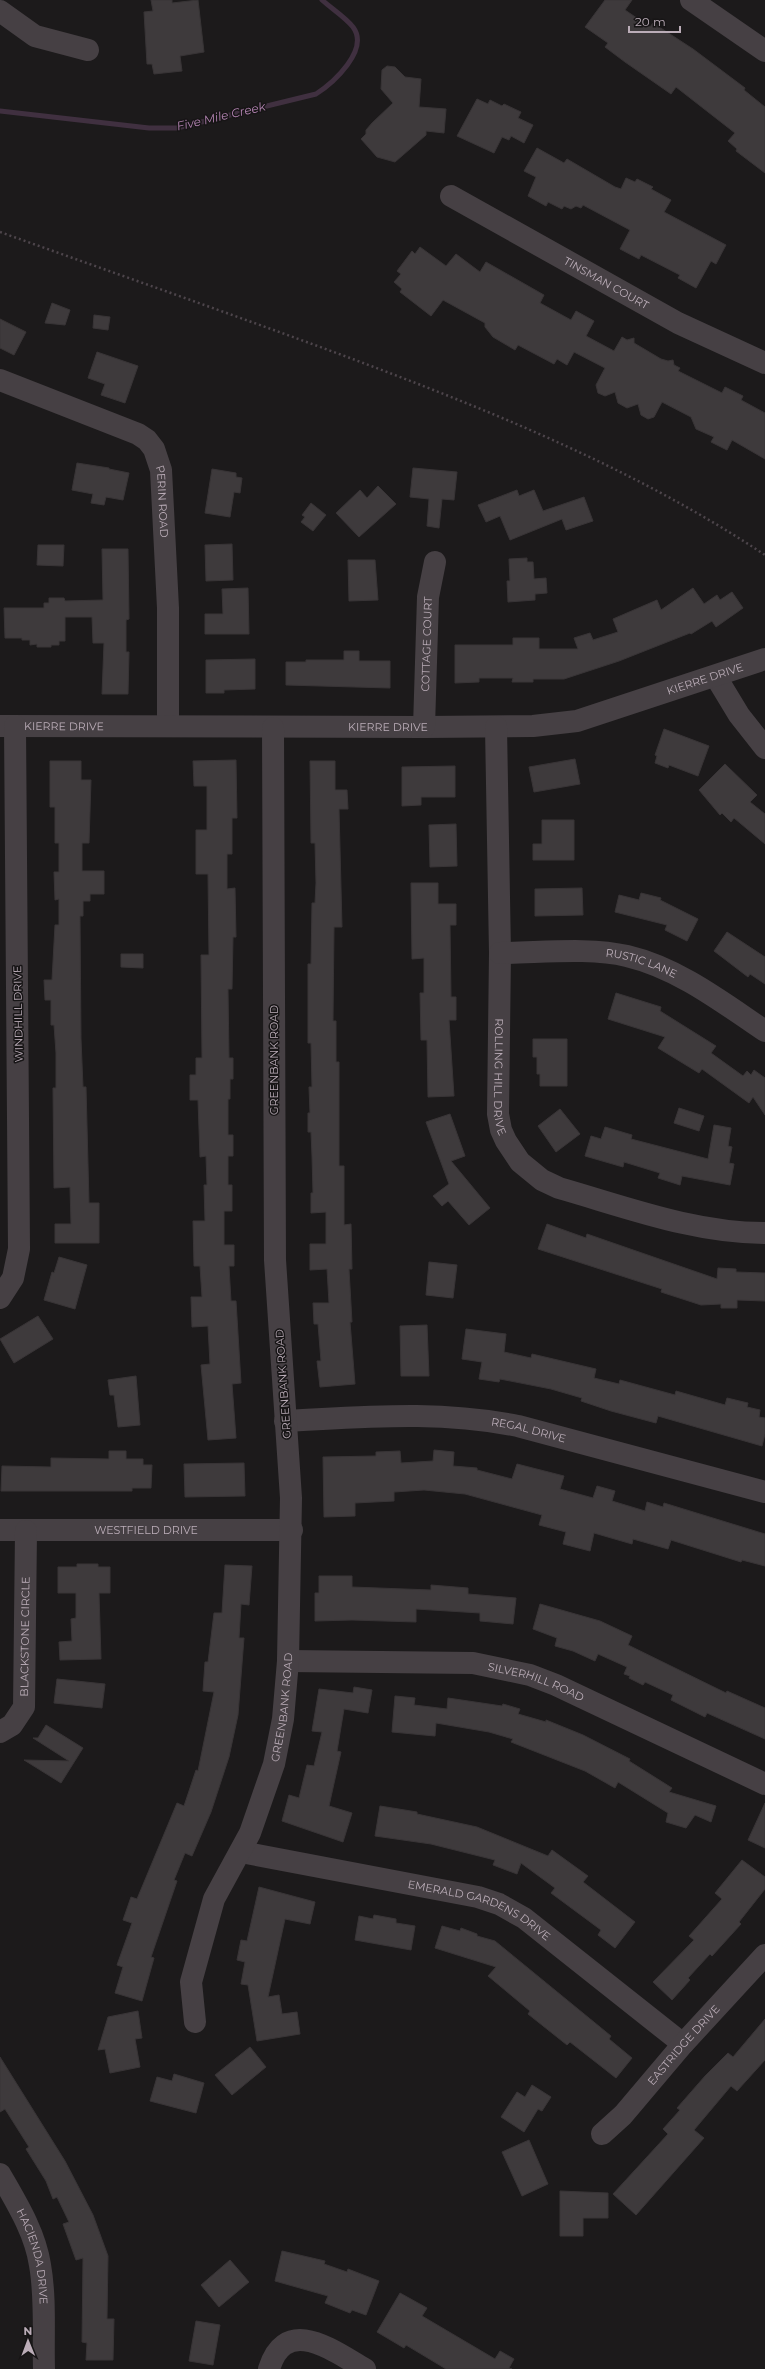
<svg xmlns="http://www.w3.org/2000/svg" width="765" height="2369" font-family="Montserrat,sans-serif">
<rect width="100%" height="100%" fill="#1c1a1b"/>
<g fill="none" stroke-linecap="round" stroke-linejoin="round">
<path stroke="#403040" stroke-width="5" d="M0 111 149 128H177L316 94C333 83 370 50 353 27 345 17 332 9 322 0"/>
</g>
<g fill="#3e3a3c" stroke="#383436">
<polygon points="151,0 172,0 172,3 198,0 204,52 180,56 182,71 154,74 152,64 147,64 144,12 153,11"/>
<polygon points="605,0 632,0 625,10 650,27 653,23 693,49 745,88 744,90 765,107 765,173 736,151 737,149 728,141 735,133 676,87 671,94 625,62 605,47 608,43 585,27"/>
<polygon points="387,66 395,67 405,77 421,79 419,107 446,109 444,133 426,131 426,135 395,162 377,157 361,139 366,134 366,130 372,123 393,103 381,89 382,70"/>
<polygon points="477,99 488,104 490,100 502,106 504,104 521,112 518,118 533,125 524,143 511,136 509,140 502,137 494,153 457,136"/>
<polygon points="537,148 564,163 567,159 615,187 621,189 626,178 635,182 637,179 653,187 651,189 671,200 664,212 726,245 716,264 711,261 696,288 678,278 680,275 641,255 639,259 620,249 630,230 583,205 581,208 576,206 571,209 564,206 562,209 548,202 546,206 528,196 536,177 524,171"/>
<polygon points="420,247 446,266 456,254 480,272 486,262 544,295 540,303 571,320 576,311 594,321 586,336 614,351 622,337 627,340 634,338 634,343 661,359 668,361 673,360 674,365 680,368 678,371 722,393 725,387 743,396 741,400 765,413 765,459 732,440 727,450 711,442 714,437 696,429 691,417 662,402 654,417 648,419 641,415 638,404 627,408 618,403 615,392 605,396 598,393 596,385 605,368 574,352 567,365 557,359 554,364 518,345 515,350 493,337 485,327 485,323 443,300 431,316 400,292 402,289 394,282 401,274 397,271 412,251 415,254"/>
<polygon points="52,303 70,310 65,325 45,323"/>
<polygon points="94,315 110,317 108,330 93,328"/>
<polygon points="0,319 26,332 14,355 0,348"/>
<polygon points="97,352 138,366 125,403 101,395 105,384 88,378"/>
<polygon points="77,463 109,468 109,469 129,473 123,500 106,497 104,505 91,503 93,494 72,490"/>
<polygon points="413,468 457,472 454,500 442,499 439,528 427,526 429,499 410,497"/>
<polygon points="212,469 236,473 236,477 242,478 240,493 234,492 230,517 205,513"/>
<polygon points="378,486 396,504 359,537 336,513 360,490 367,498"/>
<polygon points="517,490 519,496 534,490 543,511 584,497 593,521 566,530 562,519 510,540 500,516 486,522 478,505"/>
<polygon points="311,503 326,515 313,531 301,522 305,517 302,515"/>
<polygon points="232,544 233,580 206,581 205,545"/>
<polygon points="38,545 64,545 63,566 37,565"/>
<polygon points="102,549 128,549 129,619 126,620 126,652 129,652 128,694 102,694 104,643 93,643 92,617 65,617 65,641 59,641 59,645 51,645 51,647 37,647 37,644 30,645 30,640 22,640 22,638 5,638 4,608 44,608 44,603 49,603 49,598 64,598 65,601 103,600"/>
<polygon points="527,558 527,562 533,562 534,579 546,578 547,593 535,594 535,600 508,602 507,581 510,581 509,559"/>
<polygon points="348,560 375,560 378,600 349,601"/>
<polygon points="248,588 249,634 205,634 205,614 223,614 222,589"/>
<polygon points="693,588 704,604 717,595 720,600 732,592 743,608 716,627 712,621 691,634 690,633 619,661 564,679 533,679 533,682 512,682 513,678 479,678 479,682 455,683 455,645 513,645 513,638 539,638 539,649 578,649 574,638 590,633 593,640 618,632 613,619 657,600 661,610"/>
<polygon points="344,651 359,651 359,661 390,661 390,688 286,685 286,662 306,662 306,660 344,660"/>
<polygon points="255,659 255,689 224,690 224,693 206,693 206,660"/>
<polygon points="664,729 709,746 698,776 669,765 668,768 655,763 657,756 655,755"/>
<polygon points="575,759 580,784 534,792 529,767"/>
<polygon points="236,760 237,818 232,818 232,854 227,854 227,889 235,888 236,937 233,937 232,989 228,989 229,1058 233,1058 233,1079 230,1079 230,1099 228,1099 228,1135 233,1135 233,1156 228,1156 228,1185 232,1185 232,1211 224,1211 224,1245 234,1245 234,1266 229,1266 231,1301 236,1301 241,1383 232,1384 236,1438 208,1440 201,1365 210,1364 208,1326 192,1327 191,1297 202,1297 200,1266 194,1266 193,1221 205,1221 204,1185 207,1185 206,1156 200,1157 198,1100 190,1100 190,1075 196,1075 196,1058 202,1058 201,955 209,955 208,874 196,874 196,830 207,830 207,786 194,786 193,761"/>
<polygon points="50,761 81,761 81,780 91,780 89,843 82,843 82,871 104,871 104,894 90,894 90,901 83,901 83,916 80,916 81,1039 83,1087 86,1087 89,1203 99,1203 99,1243 55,1243 55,1224 71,1224 70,1187 54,1188 53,1088 56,1088 56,1053 54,1025 51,1025 51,1000 45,1000 44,980 52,980 55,925 59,925 59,899 55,900 54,872 59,872 59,843 55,843 55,807 50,807"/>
<polygon points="310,761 335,761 335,790 347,790 348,809 339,809 342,927 334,927 333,1021 336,1021 336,1062 339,1062 339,1166 344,1166 344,1225 351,1224 352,1269 349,1269 352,1322 350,1322 355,1384 320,1387 317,1361 321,1361 318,1324 314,1324 313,1303 329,1303 327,1269 310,1270 310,1244 326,1244 326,1212 311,1213 311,1193 313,1193 312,1156 311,1132 308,1132 308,1113 310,1113 309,1087 312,1087 311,1043 308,1043 308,964 311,964 312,903 315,903 316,883 315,843 311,843"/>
<polygon points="725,764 757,795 750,802 765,814 765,844 734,818 731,822 722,813 720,815 699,790"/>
<polygon points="455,766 455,797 421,797 421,805 402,806 402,767"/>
<polygon points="542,820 574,820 574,860 533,860 533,844 542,844"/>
<polygon points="456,824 457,866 430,867 429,825"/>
<polygon points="411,883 438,883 438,904 456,904 456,925 450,925 451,997 456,997 456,1020 449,1020 454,1096 428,1097 427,1040 421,1040 420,993 424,993 424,958 412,959"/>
<polygon points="582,888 583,915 535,916 535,889"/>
<polygon points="641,893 661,898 660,900 698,919 687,941 665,930 667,925 615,912 619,895 639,900"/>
<polygon points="727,932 765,957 765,984 750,974 748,977 714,951"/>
<polygon points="121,954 143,954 143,968 121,967"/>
<polygon points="616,993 661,1007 660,1011 716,1046 711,1053 743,1076 747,1071 751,1075 754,1070 765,1078 765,1115 753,1097 749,1103 702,1069 699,1073 658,1048 665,1037 608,1019"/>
<polygon points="533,1039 567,1039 567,1086 540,1086 540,1074 537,1074 537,1057 533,1057"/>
<polygon points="679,1108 704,1116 699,1131 674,1123"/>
<polygon points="560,1109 580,1134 556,1152 538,1126"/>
<polygon points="450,1114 465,1156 451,1161 490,1208 469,1225 448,1201 442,1206 433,1196 449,1184 426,1122"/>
<polygon points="714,1125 731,1128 728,1146 732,1147 729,1163 734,1164 730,1185 682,1176 680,1185 658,1178 660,1173 624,1162 623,1167 585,1156 591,1136 601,1139 605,1127 632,1135 631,1139 708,1159"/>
<polygon points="547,1224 586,1238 587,1234 717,1279 718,1268 736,1269 736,1272 765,1273 765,1301 737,1300 737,1308 721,1308 721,1304 701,1305 661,1292 662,1289 538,1249"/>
<polygon points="59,1257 87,1265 75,1309 44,1300 52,1272 54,1273"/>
<polygon points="429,1262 457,1265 453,1298 426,1295"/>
<polygon points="38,1316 53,1339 14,1363 0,1339"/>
<polygon points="427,1325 429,1376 401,1376 400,1326"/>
<polygon points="466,1329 506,1334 504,1352 531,1358 532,1354 596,1369 594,1378 619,1384 620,1380 675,1395 676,1391 725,1405 727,1398 748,1403 747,1407 760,1410 759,1417 765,1418 765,1434 762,1446 658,1416 656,1423 611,1411 581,1401 582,1398 551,1389 500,1379 499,1382 479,1379 482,1362 462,1359"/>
<polygon points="136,1376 140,1425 118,1427 114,1395 110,1395 108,1380"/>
<polygon points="434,1450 454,1452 453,1466 477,1468 477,1470 512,1479 517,1464 564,1476 560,1489 593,1498 597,1486 615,1491 612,1501 645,1511 647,1502 663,1507 664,1503 765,1534 765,1566 742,1560 741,1562 671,1540 668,1549 633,1539 632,1544 594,1533 590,1551 563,1544 566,1532 539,1525 542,1515 465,1494 424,1490 394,1492 394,1501 355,1503 355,1516 324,1517 323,1457 376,1456 376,1452 400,1451 401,1463 433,1461"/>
<polygon points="109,1451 126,1451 126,1459 143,1459 143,1465 152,1465 151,1488 132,1488 132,1491 1,1491 2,1466 51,1467 51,1458 109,1459"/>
<polygon points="244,1463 245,1496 185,1497 184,1464"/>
<polygon points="77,1564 98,1564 98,1567 110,1567 110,1593 99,1593 101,1659 60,1660 59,1642 72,1641 71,1619 76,1618 76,1593 58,1593 58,1567 77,1567"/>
<polygon points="225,1565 252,1566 249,1605 241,1604 239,1638 244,1638 238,1715 229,1757 211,1812 192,1856 185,1853 174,1880 177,1881 151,1957 154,1958 142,2001 115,1993 123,1967 117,1965 132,1923 123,1920 131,1897 137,1899 177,1803 184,1806 196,1770 198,1771 214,1692 203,1691 205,1662 208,1662 214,1613 222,1613"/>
<polygon points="319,1576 352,1576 352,1587 431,1590 431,1585 468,1588 468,1594 516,1598 513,1624 480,1621 480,1613 416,1609 416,1622 352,1620 315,1621 315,1593 319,1593"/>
<polygon points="540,1604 600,1621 632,1636 628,1645 726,1693 727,1691 765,1708 765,1739 707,1713 705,1717 671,1700 673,1695 645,1682 643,1685 629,1678 630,1676 624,1674 627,1667 598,1654 595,1661 573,1651 555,1646 557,1638 533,1629"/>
<polygon points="57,1679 105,1684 102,1708 54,1703"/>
<polygon points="354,1687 372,1690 368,1713 344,1709 337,1751 341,1752 329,1806 352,1813 343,1842 282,1821 289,1795 299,1798 307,1765 314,1766 322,1732 312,1731 319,1689 353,1693"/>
<polygon points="395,1696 415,1698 414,1705 447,1709 448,1698 502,1706 503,1704 520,1709 518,1714 546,1722 546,1720 583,1735 630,1759 629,1761 672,1788 669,1792 716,1806 711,1822 695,1815 686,1828 666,1822 668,1813 618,1782 615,1788 585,1771 511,1742 513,1739 489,1732 436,1723 435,1736 392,1732"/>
<polygon points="46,1725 83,1748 61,1783 24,1760 69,1761 33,1738 38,1738"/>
<polygon points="765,1803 765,1848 748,1840"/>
<polygon points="380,1806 417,1812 417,1814 477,1827 548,1856 552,1850 588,1876 583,1882 635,1922 615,1948 598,1935 601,1930 551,1893 555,1888 521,1863 517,1874 493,1865 495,1860 431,1844 375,1836"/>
<polygon points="742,1860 765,1877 765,1889 739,1922 741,1924 712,1956 710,1954 688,1978 690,1980 672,2000 653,1982 694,1940 689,1936 722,1899 715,1893"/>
<polygon points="259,1887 315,1902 310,1924 285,1919 268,1997 279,1995 282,2014 297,2012 300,2034 257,2041 248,1985 241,1984 245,1962 237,1960 241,1940 247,1941"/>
<polygon points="374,1915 396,1919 396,1923 415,1926 411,1950 355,1940 359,1916 373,1919"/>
<polygon points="442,1926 460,1931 461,1928 477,1934 477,1936 495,1941 611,2036 609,2039 632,2058 616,2078 570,2042 567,2045 528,2014 530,2011 488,1976 496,1967 435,1948"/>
<polygon points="138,2011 142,2038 135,2039 140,2067 110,2073 105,2049 98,2050 108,2017"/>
<polygon points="765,2019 765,2060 737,2091 731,2086 694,2130 704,2138 636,2215 613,2194 668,2134 663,2129 680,2110 677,2108 705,2076 728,2053 733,2057"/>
<polygon points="250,2047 266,2067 232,2095 215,2075"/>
<polygon points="0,2057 65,2161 93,2215 108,2256 107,2319 114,2319 113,2360 86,2360 87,2343 82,2342 83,2258 76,2260 63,2224 69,2222 57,2197 53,2199 46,2181 26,2149 29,2147 5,2109 0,2112"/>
<polygon points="174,2074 204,2083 196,2113 150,2101 157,2077 172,2081"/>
<polygon points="532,2085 551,2097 542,2111 538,2109 524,2132 501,2117 517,2092 525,2097"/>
<polygon points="529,2140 548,2184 522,2196 502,2152"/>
<polygon points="560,2191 608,2193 608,2218 583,2218 583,2236 560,2236"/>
<polygon points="282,2251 325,2261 324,2264 347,2272 348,2269 379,2281 366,2315 352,2310 350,2313 325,2303 328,2296 275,2281"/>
<polygon points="230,2260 249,2282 219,2307 201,2285"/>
<polygon points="400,2293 427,2308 422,2316 495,2359 500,2351 514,2359 509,2368 512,2369 446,2369 406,2345 404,2348 377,2332"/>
<polygon points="196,2321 220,2325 213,2365 189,2361"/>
</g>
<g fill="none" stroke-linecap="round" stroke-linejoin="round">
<path stroke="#4d454b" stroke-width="2.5" stroke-dasharray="2 3" stroke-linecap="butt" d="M0 232C117 274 234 315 350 358 494 412 637 470 765 555"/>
<g stroke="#464044" stroke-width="22">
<polyline points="691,0 765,51"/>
<polyline points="0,11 35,36 88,50"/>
<path id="s1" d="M451 196 678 323 765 363"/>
<path id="s2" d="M0 380 138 434 147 440 154 449 161 470 168 608V726"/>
<polyline points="716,677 739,715 765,748"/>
<path id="s3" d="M0 726 424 727 533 726 577 721 765 659"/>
<path id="s4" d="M424 727 428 597 435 562"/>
<path id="s5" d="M496 727 500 953 498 1114 501 1130 506 1141 520 1162 542 1180 559 1188C626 1207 694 1233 765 1233"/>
<path id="s6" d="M500 953C538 953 590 947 627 956 678 968 722 1002 765 1031"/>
<polyline points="0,1298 13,1278 19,1249 15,726"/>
<path id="s7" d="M285 1421C367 1417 437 1410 518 1426L765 1492"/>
<path id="s8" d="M0 1530H292"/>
<path id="s9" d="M288 1661 473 1663 530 1675 556 1685 765 1784"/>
<path id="s10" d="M0 1732 12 1725 24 1707 26 1531"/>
<path id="s11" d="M241 1852 478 1897 499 1904 524 1918 683 2044"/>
<path id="s12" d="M195 2022 191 1982 214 1899 250 1833 274 1764 283 1719 288 1661 291 1498 275 1260 273 728"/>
<path id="s13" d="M602 2134 623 2115 683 2044 765 1955"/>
<path id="s14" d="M0 2174C16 2202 35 2232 40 2265 46 2299 43 2335 44 2369"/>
<path d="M269 2369C286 2314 333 2351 365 2369"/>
</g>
</g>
<g text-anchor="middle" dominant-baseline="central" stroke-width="3" stroke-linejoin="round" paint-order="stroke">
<g font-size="11" fill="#bbadb8" stroke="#171516">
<text stroke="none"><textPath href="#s1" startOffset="178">TINSMAN COURT</textPath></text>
<text stroke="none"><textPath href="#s2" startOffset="224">PERIN ROAD</textPath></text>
<text stroke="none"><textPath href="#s4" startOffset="83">COTTAGE COURT</textPath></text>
<text stroke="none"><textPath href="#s3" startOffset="712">KIERRE DRIVE</textPath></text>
<text stroke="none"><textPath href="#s3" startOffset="64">KIERRE DRIVE</textPath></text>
<text stroke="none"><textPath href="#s3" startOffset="388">KIERRE DRIVE</textPath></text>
<text stroke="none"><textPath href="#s6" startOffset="143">RUSTIC LANE</textPath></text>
<text transform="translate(18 1014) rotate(-91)">WINDHILL DRIVE</text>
<text transform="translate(274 1060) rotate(-90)">GREENBANK ROAD</text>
<text stroke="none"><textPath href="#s5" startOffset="350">ROLLING HILL DRIVE</textPath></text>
<text transform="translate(283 1384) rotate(-94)">GREENBANK ROAD</text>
<text stroke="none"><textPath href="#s7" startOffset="245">REGAL DRIVE</textPath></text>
<text stroke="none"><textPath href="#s8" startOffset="146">WESTFIELD DRIVE</textPath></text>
<text stroke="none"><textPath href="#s10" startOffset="106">BLACKSTONE CIRCLE</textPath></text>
<text stroke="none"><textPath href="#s9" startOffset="251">SILVERHILL ROAD</textPath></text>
<text stroke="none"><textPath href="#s12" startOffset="332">GREENBANK ROAD</textPath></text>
<text stroke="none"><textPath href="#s11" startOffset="247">EMERALD GARDENS DRIVE</textPath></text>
<text stroke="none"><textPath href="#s13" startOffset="121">EASTRIDGE DRIVE</textPath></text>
<text stroke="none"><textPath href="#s14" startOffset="90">HACIENDA DRIVE</textPath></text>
</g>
<g font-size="12" font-style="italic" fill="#b585b4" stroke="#171516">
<text transform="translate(221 116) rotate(-13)">Five Mile Creek</text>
</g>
</g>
<g transform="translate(28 2341) rotate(359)" stroke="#171516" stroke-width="3" paint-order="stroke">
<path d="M0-3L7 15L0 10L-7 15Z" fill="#bbadb8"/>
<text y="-6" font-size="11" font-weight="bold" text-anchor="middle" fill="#bbadb8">N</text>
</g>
<path d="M629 26v6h51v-6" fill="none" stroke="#bbadb8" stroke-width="2"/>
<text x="635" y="26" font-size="12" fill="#bbadb8" stroke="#171516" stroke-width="3" paint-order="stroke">20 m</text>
</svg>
